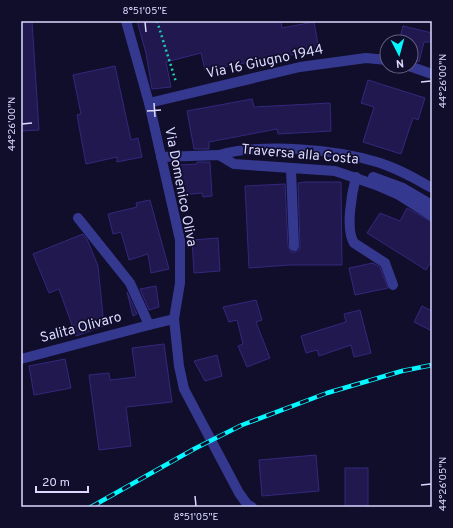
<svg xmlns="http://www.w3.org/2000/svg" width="453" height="528" font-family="Overpass,sans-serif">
<rect width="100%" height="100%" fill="#110e2c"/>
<g fill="#20184f" stroke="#33287d">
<polygon points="21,21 32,21 39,130 21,131"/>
<polygon points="137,21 281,21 282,28 314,22 319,50 205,70 201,53 166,62 171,87 152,89 146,53"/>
<polygon points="403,26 432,33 432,42 424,42 419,62 411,60 411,42 399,42"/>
<polygon points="115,66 131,140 138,138 142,157 117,162 117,157 86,164 77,115 81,114 73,75"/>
<polygon points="368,80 425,98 418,120 413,118 401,154 363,142 374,107 361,103"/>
<polygon points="252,99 254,107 330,103 331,131 278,134 277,129 209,142 209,149 194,149 187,111"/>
<polygon points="197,162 210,162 212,196 203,197 202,193 180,195 179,173 181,173 180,165 197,164"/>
<polygon points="306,182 341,182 342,265 290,265 249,268 245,186 285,184 288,246 291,252 295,252 300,249 300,246 298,183"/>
<polygon points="150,200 169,269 151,273 148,254 129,260 121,232 113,234 108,214 137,207 136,203"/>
<polygon points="407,208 432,222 432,260 426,270 367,233 380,213 400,221"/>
<polygon points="83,234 87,239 98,266 104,326 76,336 59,289 49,293 33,254"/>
<polygon points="218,238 220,271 194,273 192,240"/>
<polygon points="373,263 380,267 388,288 355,295 349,268"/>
<polygon points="156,286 159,307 149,310 140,289"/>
<polygon points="127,292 137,314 133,316"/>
<polygon points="256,300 262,320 256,322 270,358 247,367 238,346 243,344 237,320 229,322 223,307"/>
<polygon points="422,306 432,311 432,331 414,322"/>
<polygon points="360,310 371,353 354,357 351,345 319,356 317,350 306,353 301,336 346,322 344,314"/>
<polygon points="164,344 172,402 126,407 131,446 99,450 89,375 109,373 110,380 136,377 132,348"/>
<polygon points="217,355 222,376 205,381 194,361"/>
<polygon points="65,359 71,388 34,395 29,366"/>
<polygon points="316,455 319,491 262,496 259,460"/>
<rect x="345" y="468" width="23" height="38"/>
</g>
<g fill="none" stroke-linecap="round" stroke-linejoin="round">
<polyline stroke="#24c8b3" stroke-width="2.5" stroke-dasharray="2 3" stroke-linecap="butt" points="157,21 176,82"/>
<g stroke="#35388f" stroke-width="10">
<polyline points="126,21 149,103 180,240 180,283 174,319 179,366 184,389 239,493 247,504 252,507"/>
<polyline points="409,66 432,74"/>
<polyline points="149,103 300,67 366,58 387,60"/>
<path d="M219 155C262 143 334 149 377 162 397 168 414 178 432 188"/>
<polyline points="161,157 219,155 234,164 335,171 376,185 399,195 432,216"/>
<polyline points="291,169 294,246"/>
<path d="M356 177C352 192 345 229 354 243L385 263 393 285"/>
<polyline points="373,177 403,188 432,205"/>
<polyline points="78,218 130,283 149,325 174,319"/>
<polyline points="21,359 149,325"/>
</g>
<g stroke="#05f8ff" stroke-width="4.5">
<polyline id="rail" points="91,507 194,449 242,425 327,393 402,371 432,365"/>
</g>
<use href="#rail" stroke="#110e2c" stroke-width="3" stroke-dasharray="9" stroke-linecap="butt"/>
</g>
<path fill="none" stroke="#dbd9ff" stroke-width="1.5" d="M145 22 146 32M421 82 431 81M154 103 155 117M147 111 161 110M22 124 32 123M421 485 431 484M195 496 196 506"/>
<g text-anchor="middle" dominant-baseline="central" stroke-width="3.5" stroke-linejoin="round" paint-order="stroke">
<g font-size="14" fill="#dbd9ff" stroke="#110e2c">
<text transform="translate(265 62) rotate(-12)">Via 16 Giugno 1944</text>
<text transform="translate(300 155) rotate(5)">Traversa alla Costa</text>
<text transform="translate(180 187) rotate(79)">Via Domenico Oliva</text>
<text transform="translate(81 328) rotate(-15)">Salita Olivaro</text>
</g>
</g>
<rect width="453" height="528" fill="none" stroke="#110e2c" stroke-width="44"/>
<g transform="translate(399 54) rotate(174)"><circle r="19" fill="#110e2c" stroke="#625f80"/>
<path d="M0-3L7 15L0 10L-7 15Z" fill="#05f8ff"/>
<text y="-6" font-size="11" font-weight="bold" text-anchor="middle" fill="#dbd9ff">N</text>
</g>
<path d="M36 486v6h52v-6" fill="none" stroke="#dbd9ff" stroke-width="2"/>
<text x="42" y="486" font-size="12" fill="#dbd9ff" stroke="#110e2c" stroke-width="3" paint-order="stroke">20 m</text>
<rect x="22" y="22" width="409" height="484" fill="none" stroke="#dbd9ff" stroke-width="1.5"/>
<g font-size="10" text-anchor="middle" fill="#dbd9ff">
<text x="145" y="14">8°51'05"E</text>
<text transform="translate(442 81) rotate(-90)" y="4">44°26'00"N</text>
<text transform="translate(11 124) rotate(-90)" y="4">44°26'00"N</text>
<text transform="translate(442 484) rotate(-90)" y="4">44°26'05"N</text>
<text x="196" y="520">8°51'05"E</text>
</g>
</svg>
